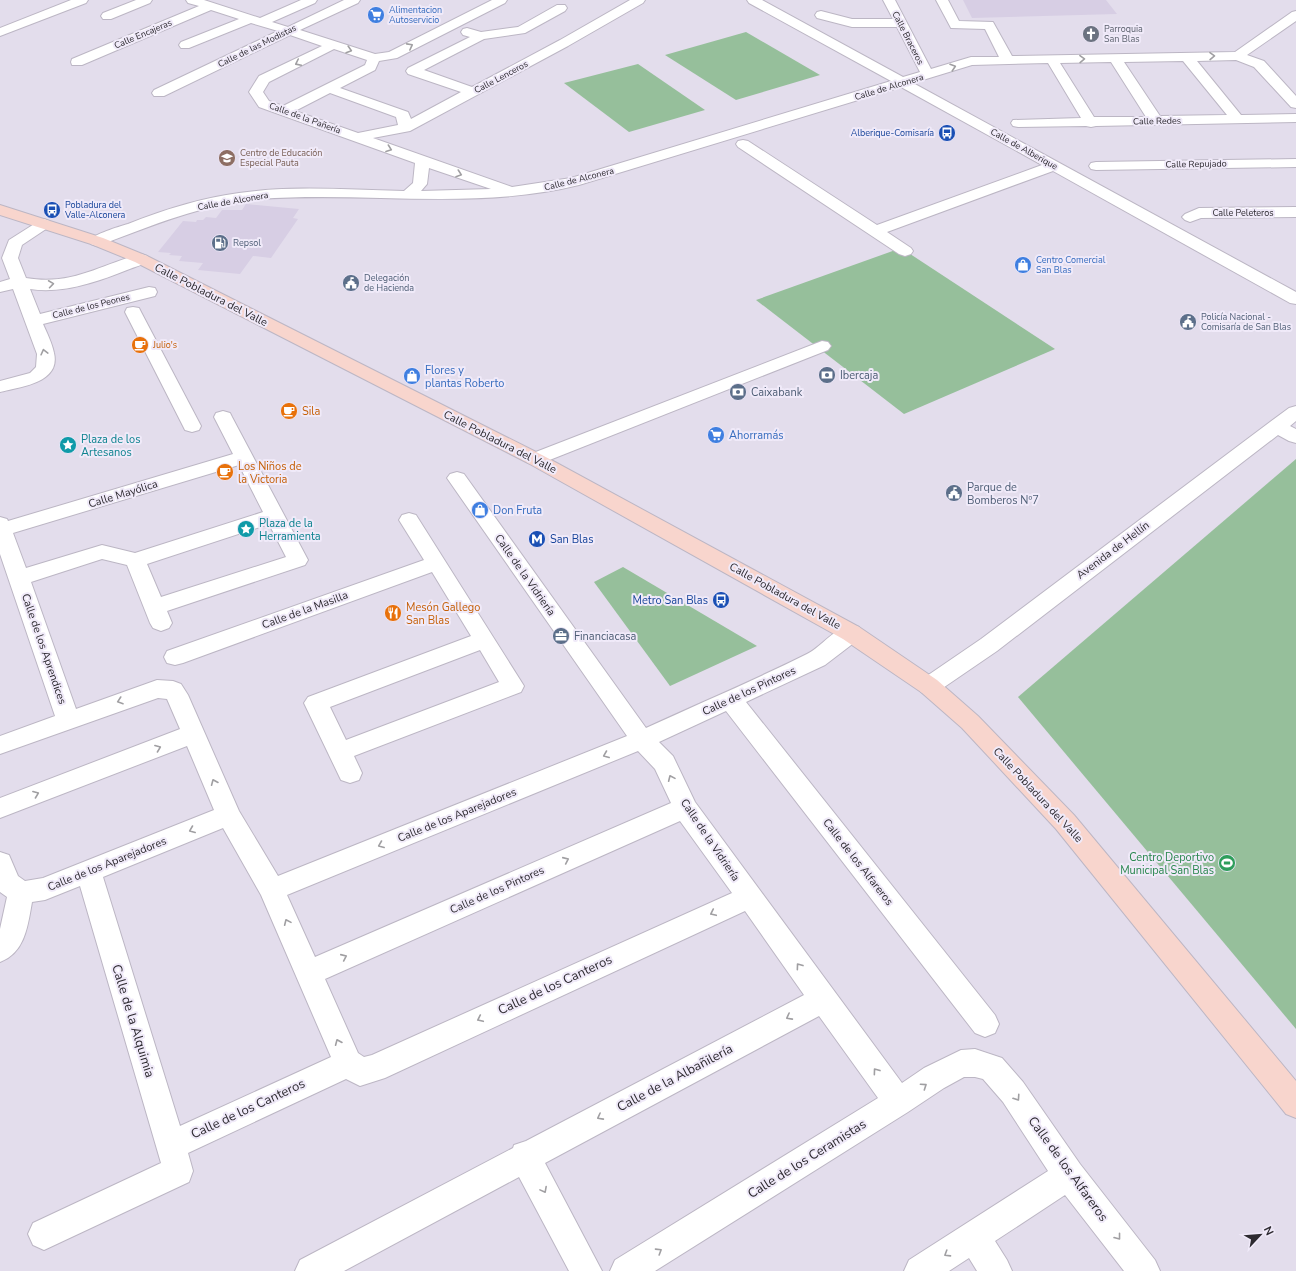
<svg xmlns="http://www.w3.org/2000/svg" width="1296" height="1271" font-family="'Nunito Sans',sans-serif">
<rect width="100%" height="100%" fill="#e3ddec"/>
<g fill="#d7cee4">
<polygon points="963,0 1106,0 1117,14 972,18"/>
<polygon points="246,204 299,209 293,218 298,219 271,258 253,256 240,274 198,270 203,263 179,261 182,256 169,255 171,253 158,252 183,221 196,222 197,220 203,220 206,217 216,218 222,210 242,210"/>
</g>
<g fill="#96bf9b">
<polygon points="746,32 820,75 736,100 665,55"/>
<polygon points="638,64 705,110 629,132 564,83"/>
<polygon points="901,248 1055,349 904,414 756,300"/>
<polygon points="1296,459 1296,1029 1018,697"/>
<polygon points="623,567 757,646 670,686 594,582"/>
</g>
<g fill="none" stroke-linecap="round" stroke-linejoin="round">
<g stroke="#bcb6c4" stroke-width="2">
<g id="street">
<polygon points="71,0 88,0 86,3 0,36 0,28"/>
<polygon points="136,0 152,0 150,3 111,19 103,19 101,16 103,13"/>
<path d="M186 0H204L260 18 301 0H317L315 3 272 22 288 27 344 0H360L358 3 300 30 375 54 389 52 492 0H507L505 3 397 58 379 61 375 70 340 88 408 112 411 119 461 92 408 74 406 71 408 68 470 37 463 35 461 32 463 29 467 28 481 32 518 27 557 5H565L567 8 565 11 525 33 484 39 424 70 472 87 560 40 630 0H645L643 3 568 46 410 131 373 138 512 187 571 178 891 81 749 3 747 0H762L903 77 920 72 897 27H852L817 18 815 15 817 12 821 11 852 19H893L883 0H895L931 69 971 57H999L985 29 951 28 936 0H948L959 21 993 22 1012 56 1235 52 1292 12 1296 11V21L1247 55 1264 61 1296 96V108L1291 107 1254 67 1236 60 1197 61 1241 115 1296 114V122L1096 126 1091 127 1086 126 1018 127 1013 126 1011 123 1013 120 1081 118 1048 63 972 65 913 83 1296 292V304L1290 303 1053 171 887 232 911 248 913 251 911 254 905 256 899 254 738 147 736 144 738 141 743 140 748 141 877 225 1042 165 901 87 579 185C474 211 366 191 259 199 204 204 153 225 103 244L97 246 91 244 89 241C94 234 118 227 128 224 163 210 201 198 239 193 294 185 349 190 404 191L413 183 415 163 259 107 249 92 259 76 322 46 290 35 164 96H154L152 93 154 90 278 31 251 23 189 48H181L179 45 181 42 239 19 211 10 82 65H72L71 62 72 59 199 6 188 3ZM334 49 367 60 365 65 283 106 269 101 263 92 269 82ZM1183 61 1227 115 1160 116 1124 62ZM1111 62 1146 117H1094L1060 63ZM330 93 396 117 398 125 358 133 295 111ZM429 168 491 189 421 191 427 184Z"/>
<polygon points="1296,159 1296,167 1096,170 1091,169 1089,166 1091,163 1096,162"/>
<polygon points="1296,207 1296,217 1201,218 1190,222 1185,220 1182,217 1185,214 1199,208"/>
<path d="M44 219 49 221 52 224 49 227 22 245 18 258 26 278C72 286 99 265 141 254L147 256 149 259C145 265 134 267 127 270 97 282 63 294 30 289L40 314 149 287 155 288 157 292 155 296 43 324C47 333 52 343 54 353 61 383 20 387 0 392V381L30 373 36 367 37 354 13 289 0 292V282L10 279 2 258 9 240 39 221Z"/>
<polygon points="133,307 139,308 141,312 201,426 199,430 192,432 185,430 183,426 125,312 127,308"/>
<polygon points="822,341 828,342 831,346 828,350 542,463 535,465 528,463 525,459 528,455"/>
<polygon points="1296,406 1296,421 1290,426 1296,429 1296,443 1289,441 1278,435 997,651 937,692 929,695 921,692 918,686 921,680 981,639 1270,422 1289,408"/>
<path d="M223 411 230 413 232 417 308 560 305 565 167 611 172 623 169 628 161 631 153 628 150 623 127 565 102 559 31 582 76 709 157 680 173 681 181 684 188 695 239 811 278 876 627 736 447 478 450 474 457 472 464 474 646 728C700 703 755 680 807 654 824 646 838 621 859 627L862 633 859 639 825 665 746 702 995 1015 999 1024 995 1033 985 1037 975 1033 726 711 659 742 673 756 695 802 902 1083 924 1068 961 1050 975 1049 1002 1058 1023 1082 1080 1164 1155 1260 1160 1271H1124L1065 1195 995 1241 1007 1260 1012 1271H977L969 1258 949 1271H904L909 1260 1048 1171 1003 1102 983 1079 975 1077H964L944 1088 908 1112 655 1271H610L615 1260 878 1098 819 1016 545 1163 602 1271H569L519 1177 344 1271H295L300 1260 513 1148 514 1145 526 1141 804 995 745 911 385 1078 360 1086 346 1079 188 1153 193 1171 189 1182 44 1250 33 1245 28 1234 33 1223 161 1163 80 886 45 900 32 902C28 925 25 953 0 962V929L7 897 0 892V852L9 855 18 876 25 881 43 878 214 810 187 746 0 818V798L180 729 167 699 158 698 0 754V736L55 716 0 554V517L7 519 8 521 233 454 214 417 216 413ZM239 465 263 512 135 553 102 545 26 568 13 533ZM269 524 286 557 161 597 147 564ZM638 751 655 769 671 803 315 957 287 895ZM680 821 732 893 372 1055 364 1057 358 1053 325 979ZM223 828 261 895 331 1057 180 1126 103 877Z"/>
<path d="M409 513 416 515 524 686 521 692 354 756 362 773 359 780 350 783 341 780 304 703 308 697 471 636 432 572 183 663 175 665 167 663 164 657 167 651 424 560 399 520 402 515ZM480 650 499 682 346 740 330 707Z"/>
</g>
</g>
<g stroke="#bcb6c4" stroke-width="2">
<polygon id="secondary" points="0,205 103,238 147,256 542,455 859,627 937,680 978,716 1074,815 1296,1081 1296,1118 1286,1114 1056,829 962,728 921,692 843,639 528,463 135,262 91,244 0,215"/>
</g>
<use href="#street" fill="#fff" fill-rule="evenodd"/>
<use href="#secondary" fill="#f8d5cd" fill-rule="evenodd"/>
</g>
<defs><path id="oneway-chevron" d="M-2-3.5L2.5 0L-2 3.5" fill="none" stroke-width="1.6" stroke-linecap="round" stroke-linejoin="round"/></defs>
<g stroke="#a09fa2">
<use href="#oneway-chevron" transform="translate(410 46) rotate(-28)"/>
<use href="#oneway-chevron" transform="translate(349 50) rotate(17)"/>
<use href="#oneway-chevron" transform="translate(1212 56) rotate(-1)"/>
<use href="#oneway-chevron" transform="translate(1082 59) rotate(-1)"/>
<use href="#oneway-chevron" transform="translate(298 63) rotate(154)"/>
<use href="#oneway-chevron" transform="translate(953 67) rotate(-18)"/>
<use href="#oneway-chevron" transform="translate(389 149) rotate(20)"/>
<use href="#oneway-chevron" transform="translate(459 174) rotate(19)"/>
<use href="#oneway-chevron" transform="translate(51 284) rotate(-8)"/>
<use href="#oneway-chevron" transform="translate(44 352) rotate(-104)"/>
<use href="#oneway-chevron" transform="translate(120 701) rotate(161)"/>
<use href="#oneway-chevron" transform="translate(158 748) rotate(-21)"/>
<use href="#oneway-chevron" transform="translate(606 755) rotate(158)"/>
<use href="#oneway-chevron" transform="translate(671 778) rotate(-114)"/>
<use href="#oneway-chevron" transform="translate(214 782) rotate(-113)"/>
<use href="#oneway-chevron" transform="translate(36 794) rotate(-21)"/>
<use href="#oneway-chevron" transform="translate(192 830) rotate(158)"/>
<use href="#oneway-chevron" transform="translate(381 845) rotate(158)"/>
<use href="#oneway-chevron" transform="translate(566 860) rotate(-24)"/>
<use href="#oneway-chevron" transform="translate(713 913) rotate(155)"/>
<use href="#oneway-chevron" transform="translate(287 922) rotate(-114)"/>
<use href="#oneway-chevron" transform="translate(344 957) rotate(-24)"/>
<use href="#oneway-chevron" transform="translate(799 966) rotate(-126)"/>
<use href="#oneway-chevron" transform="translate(789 1017) rotate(152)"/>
<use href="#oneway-chevron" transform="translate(480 1019) rotate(155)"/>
<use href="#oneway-chevron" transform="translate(338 1042) rotate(-113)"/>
<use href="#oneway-chevron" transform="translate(876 1071) rotate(-126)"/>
<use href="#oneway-chevron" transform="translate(924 1086) rotate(-34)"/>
<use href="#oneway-chevron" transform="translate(1017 1098) rotate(56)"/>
<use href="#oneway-chevron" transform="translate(600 1117) rotate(152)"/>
<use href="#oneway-chevron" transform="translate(544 1190) rotate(62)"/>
<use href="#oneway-chevron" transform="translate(1118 1237) rotate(52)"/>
<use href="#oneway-chevron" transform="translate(659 1251) rotate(-32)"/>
<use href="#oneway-chevron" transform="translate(947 1254) rotate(148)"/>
</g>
<defs>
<g id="supermarket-disc" transform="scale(0.9)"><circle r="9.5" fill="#3f7fe0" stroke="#f0eaf9"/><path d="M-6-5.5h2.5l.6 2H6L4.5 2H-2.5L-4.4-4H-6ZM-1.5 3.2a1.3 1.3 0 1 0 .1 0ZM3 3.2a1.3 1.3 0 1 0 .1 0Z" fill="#fff"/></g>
<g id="church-disc" transform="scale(0.9)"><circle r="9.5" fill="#6b7280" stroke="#f0eaf9"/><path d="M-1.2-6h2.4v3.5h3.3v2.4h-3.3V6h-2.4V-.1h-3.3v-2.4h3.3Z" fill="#fff"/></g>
<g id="bus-disc" transform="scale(0.9)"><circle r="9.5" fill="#1a4fb4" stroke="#f0eaf9"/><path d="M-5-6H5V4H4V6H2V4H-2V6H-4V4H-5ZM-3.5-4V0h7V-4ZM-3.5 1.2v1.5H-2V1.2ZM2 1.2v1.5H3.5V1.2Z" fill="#fff"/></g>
<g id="school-disc" transform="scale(0.9)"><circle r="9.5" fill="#8d6e63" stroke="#f0eaf9"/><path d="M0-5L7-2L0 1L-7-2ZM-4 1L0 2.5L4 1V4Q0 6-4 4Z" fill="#fff"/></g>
<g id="fuel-disc" transform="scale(0.9)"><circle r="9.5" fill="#5c6f8a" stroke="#f0eaf9"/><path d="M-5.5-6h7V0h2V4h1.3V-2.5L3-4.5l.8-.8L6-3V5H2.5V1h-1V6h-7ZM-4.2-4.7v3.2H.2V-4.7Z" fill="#fff"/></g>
<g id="shop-disc" transform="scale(0.9)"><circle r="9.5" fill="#3f7fe0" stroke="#f0eaf9"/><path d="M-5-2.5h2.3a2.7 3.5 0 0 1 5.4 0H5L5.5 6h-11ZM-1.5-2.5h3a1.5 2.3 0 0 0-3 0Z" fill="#fff"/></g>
<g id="civic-disc" transform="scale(0.9)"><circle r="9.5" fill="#5c6f8a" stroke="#f0eaf9"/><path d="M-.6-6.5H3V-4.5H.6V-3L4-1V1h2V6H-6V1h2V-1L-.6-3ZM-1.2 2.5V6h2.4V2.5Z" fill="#fff"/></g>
<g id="cafe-disc" transform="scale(0.9)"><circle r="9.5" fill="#e8710a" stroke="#f0eaf9"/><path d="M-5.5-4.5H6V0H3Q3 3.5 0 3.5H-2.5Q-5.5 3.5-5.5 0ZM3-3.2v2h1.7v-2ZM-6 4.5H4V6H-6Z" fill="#fff"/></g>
<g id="bank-disc" transform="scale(0.9)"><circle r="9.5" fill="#5c6f8a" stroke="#f0eaf9"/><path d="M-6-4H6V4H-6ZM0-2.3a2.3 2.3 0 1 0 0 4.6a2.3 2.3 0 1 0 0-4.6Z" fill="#fff"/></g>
<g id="sight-disc" transform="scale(0.9)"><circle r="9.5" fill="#0f9aa8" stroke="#f0eaf9"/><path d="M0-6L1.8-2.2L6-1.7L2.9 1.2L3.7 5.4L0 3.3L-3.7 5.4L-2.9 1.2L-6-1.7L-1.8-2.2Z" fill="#fff"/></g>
<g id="metro-disc" transform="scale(0.9)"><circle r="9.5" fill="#1a4fb4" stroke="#f0eaf9"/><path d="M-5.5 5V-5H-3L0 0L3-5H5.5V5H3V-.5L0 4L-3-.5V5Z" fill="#fff"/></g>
<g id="restaurant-disc" transform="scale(0.9)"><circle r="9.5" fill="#e8710a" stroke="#f0eaf9"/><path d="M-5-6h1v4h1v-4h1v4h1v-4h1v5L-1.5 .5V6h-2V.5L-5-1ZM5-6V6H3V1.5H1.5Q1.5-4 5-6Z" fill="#fff"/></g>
<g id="office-disc" transform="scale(0.9)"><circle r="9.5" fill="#5c6f8a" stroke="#f0eaf9"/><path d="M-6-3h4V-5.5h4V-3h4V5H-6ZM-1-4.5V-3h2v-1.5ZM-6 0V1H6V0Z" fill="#fff"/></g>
<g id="stadium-disc" transform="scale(0.9)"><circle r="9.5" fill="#2e9e5b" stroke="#f0eaf9"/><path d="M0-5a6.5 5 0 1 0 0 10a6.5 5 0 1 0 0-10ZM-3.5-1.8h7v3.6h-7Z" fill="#fff"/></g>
</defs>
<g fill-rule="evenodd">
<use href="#supermarket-disc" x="376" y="15"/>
<use href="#church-disc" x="1091" y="34"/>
<use href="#bus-disc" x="947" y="133"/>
<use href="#school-disc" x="227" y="158"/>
<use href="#bus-disc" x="52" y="210"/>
<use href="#fuel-disc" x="220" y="243"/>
<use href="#shop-disc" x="1023" y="265"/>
<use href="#civic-disc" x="351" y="283"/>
<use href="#civic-disc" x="1188" y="322"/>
<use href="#cafe-disc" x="140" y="345"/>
<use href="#bank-disc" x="827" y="375"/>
<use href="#shop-disc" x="412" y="376"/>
<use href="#bank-disc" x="738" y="392"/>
<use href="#cafe-disc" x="289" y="411"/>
<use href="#supermarket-disc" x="716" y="435"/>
<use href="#sight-disc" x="68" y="445"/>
<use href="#cafe-disc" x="225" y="472"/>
<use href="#civic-disc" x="954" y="493"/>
<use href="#shop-disc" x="480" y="510"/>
<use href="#sight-disc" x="246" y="529"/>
<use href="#metro-disc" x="537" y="539"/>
<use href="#bus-disc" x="721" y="600"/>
<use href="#restaurant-disc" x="393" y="613"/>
<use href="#office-disc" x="561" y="636"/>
<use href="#stadium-disc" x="1227" y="863"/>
</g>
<g text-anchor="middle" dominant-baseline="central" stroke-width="4" stroke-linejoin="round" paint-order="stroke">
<g font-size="9" fill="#366cbe" stroke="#f0eaf9" text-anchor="start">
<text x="389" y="10">Alimentacion<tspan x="389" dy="10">Autoservicio</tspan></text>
<text x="1036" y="260">Centro Comercial<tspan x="1036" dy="10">San Blas</tspan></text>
</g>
<g font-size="9" fill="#5b616d" stroke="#f0eaf9" text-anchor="start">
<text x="1104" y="29">Parroquia<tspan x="1104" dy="10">San Blas</tspan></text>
</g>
<g font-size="9" fill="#2d2a30" stroke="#f0eaf9">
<text transform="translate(143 34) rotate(-23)">Calle Encajeras</text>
<text transform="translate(908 38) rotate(63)">Calle Braceros</text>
<text transform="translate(257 46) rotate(-26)">Calle de las Modistas</text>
<text transform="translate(501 77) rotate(-28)">Calle Lenceros</text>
<text transform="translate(889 87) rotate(-17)">Calle de Alconera</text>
<text transform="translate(305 118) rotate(20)">Calle de la Pañería</text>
<text transform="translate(1157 121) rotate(-1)">Calle Redes</text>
<text transform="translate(1024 149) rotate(29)">Calle de Alberique</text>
<text transform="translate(1196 164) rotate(-1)">Calle Repujado</text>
<text transform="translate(579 179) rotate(-14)">Calle de Alconera</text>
<text transform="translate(233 201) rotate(-10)">Calle de Alconera</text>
<text x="1243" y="213">Calle Peleteros</text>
<text transform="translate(91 306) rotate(-14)">Calle de los Peones</text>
</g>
<g font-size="9" fill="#164399" stroke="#f0eaf9" text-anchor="end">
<text x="934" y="133">Alberique-Comisaría</text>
<text x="65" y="205" text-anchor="start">Pobladura del<tspan x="65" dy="10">Valle-Alconera</tspan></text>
</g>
<g font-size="9" fill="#785e54" stroke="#f0eaf9" text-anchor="start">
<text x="240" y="153">Centro de Educación<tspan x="240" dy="10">Especial Pauta</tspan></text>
</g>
<g font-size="9" fill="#4e5e75" stroke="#f0eaf9" text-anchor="start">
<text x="233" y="243">Repsol</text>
<text x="364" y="278">Delegación<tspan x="364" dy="10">de Hacienda</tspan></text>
<text x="1201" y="317">Policía Nacional -<tspan x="1201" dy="10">Comisaría de San Blas</tspan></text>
</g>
<g font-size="9" fill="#c56008" stroke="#f0eaf9" text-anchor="start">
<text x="153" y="345">Julio's</text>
</g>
<g font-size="11" fill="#2d2a30" stroke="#f0eaf9">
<text transform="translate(211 295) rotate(27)">Calle Pobladura del Valle</text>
<text transform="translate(500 442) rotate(27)">Calle Pobladura del Valle</text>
<text transform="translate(123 494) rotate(-17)">Calle Mayólica</text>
<text transform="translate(1113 550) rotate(-37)">Avenida de Hellín</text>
<text transform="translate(525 575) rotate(55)">Calle de la Vidriería</text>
<text transform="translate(785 596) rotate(29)">Calle Pobladura del Valle</text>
<text transform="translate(305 610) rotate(-20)">Calle de la Masilla</text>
<text transform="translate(44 649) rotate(71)">Calle de los Aprendices</text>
<text transform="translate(749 691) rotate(-25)">Calle de los Pintores</text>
<text transform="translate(1038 795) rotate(47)">Calle Pobladura del Valle</text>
<text transform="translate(457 815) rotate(-22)">Calle de los Aparejadores</text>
<text transform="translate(710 840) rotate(56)">Calle de la Vidriería</text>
<text transform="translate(858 862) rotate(52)">Calle de los Alfareros</text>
<text transform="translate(107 864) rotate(-22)">Calle de los Aparejadores</text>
<text transform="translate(497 890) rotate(-24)">Calle de los Pintores</text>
</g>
<g font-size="11" fill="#366cbe" stroke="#f0eaf9" text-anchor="start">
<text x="425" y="370">Flores y<tspan x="425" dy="13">plantas Roberto</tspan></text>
<text x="729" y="435">Ahorramás</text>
<text x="493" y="510">Don Fruta</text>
</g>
<g font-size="11" fill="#4e5e75" stroke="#f0eaf9" text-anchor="start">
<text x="840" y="375">Ibercaja</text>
<text x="751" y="392">Caixabank</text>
<text x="967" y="487">Parque de<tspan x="967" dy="13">Bomberos Nº7</tspan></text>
<text x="574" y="636">Financiacasa</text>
</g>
<g font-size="11" fill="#c56008" stroke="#f0eaf9" text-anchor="start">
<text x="302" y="411">Sila</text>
<text x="238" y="466">Los Niños de<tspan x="238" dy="13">la Victoria</tspan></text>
<text x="406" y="607">Mesón Gallego<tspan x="406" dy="13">San Blas</tspan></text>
</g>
<g font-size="11" fill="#0d838f" stroke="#f0eaf9" text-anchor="start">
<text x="81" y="439">Plaza de los<tspan x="81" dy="13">Artesanos</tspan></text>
<text x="259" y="523">Plaza de la<tspan x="259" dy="13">Herramienta</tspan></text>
</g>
<g font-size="11" fill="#164399" stroke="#f0eaf9" text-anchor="start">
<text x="550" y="539">San Blas</text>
<text x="708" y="600" text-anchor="end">Metro San Blas</text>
</g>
<g font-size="11" fill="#27864d" stroke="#f0eaf9" text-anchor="end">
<text x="1214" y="857">Centro Deportivo<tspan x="1214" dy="13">Municipal San Blas</tspan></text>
</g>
<g font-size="13" fill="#2d2a30" stroke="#f0eaf9">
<text transform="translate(555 985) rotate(-25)">Calle de los Canteros</text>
<text transform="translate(133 1021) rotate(73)">Calle de la Alquimia</text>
<text transform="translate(675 1078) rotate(-28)">Calle de la Albañilería</text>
<text transform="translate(248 1109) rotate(-25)">Calle de los Canteros</text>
<text transform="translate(807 1159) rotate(-32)">Calle de los Ceramistas</text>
<text transform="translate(1068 1169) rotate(54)">Calle de los Alfareros</text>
</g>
</g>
<g transform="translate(1260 1235) rotate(64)" stroke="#f0eaf9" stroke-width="3" paint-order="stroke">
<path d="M0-3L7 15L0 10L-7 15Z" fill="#2d2a30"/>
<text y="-6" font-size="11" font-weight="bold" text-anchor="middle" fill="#2d2a30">N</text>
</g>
</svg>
